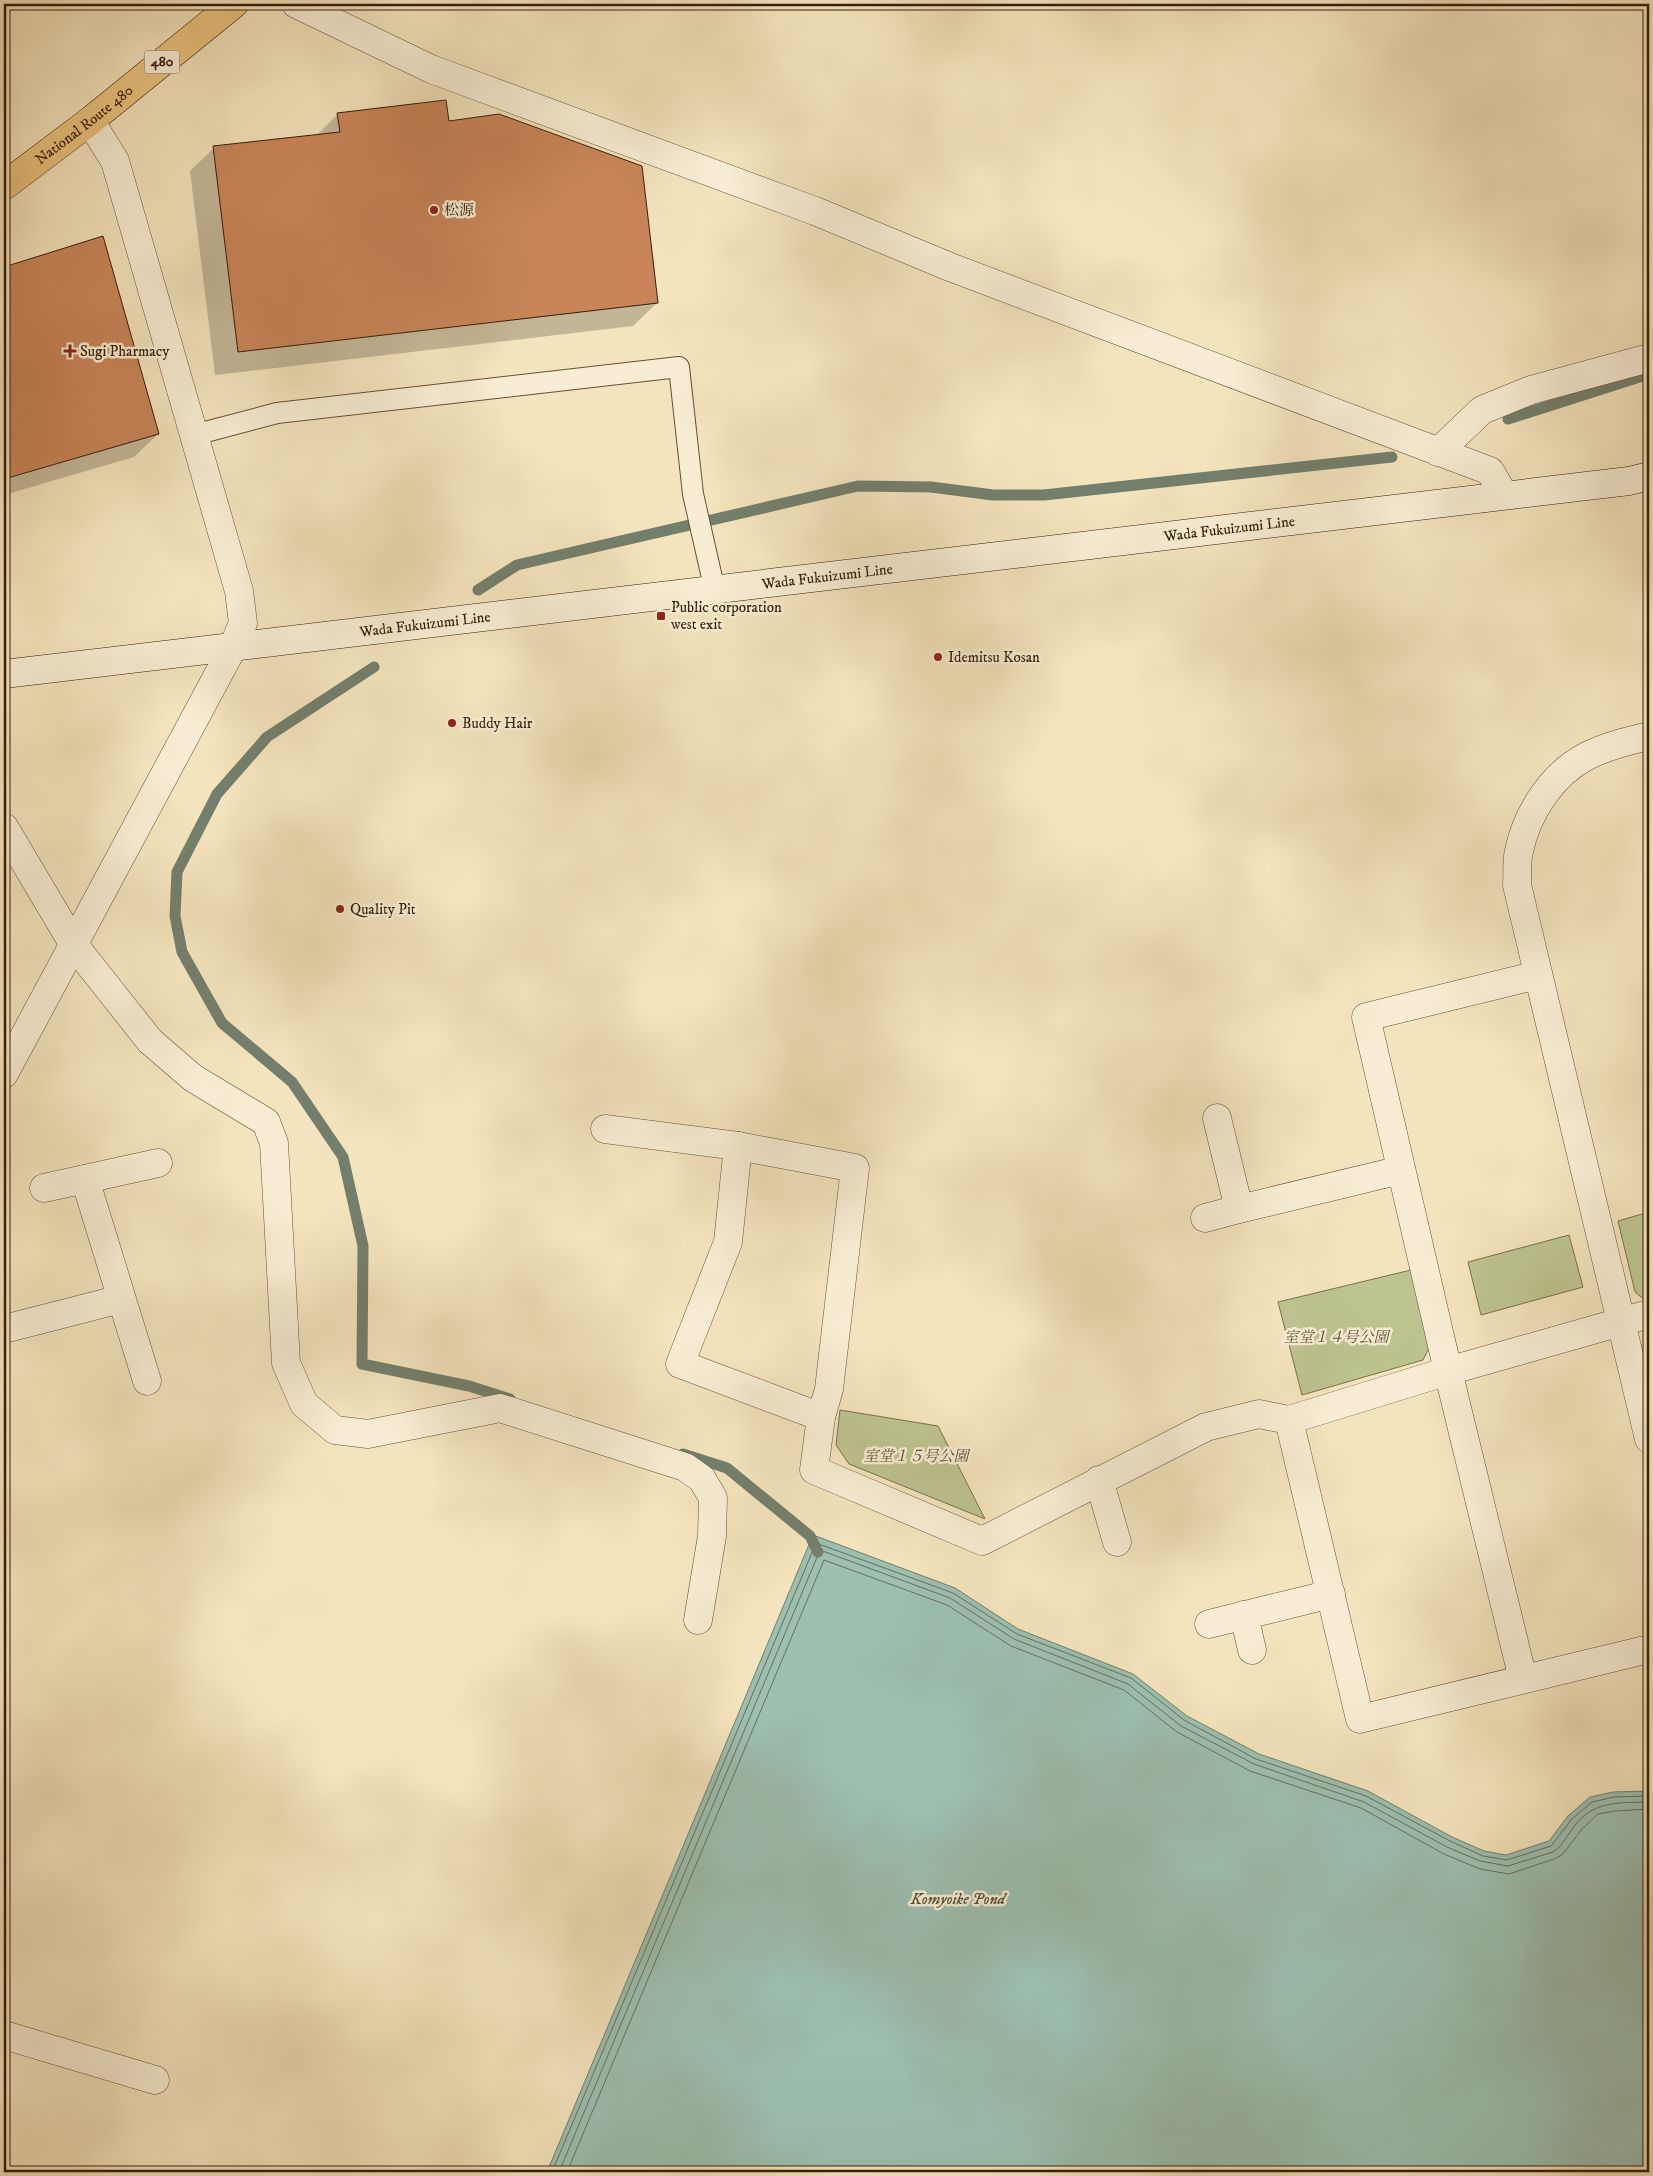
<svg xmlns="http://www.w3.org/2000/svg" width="1653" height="2176" font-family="'IM FELL DW Pica','Noto Serif JP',serif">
<rect width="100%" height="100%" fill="#f4e4bd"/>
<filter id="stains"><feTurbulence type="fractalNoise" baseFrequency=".004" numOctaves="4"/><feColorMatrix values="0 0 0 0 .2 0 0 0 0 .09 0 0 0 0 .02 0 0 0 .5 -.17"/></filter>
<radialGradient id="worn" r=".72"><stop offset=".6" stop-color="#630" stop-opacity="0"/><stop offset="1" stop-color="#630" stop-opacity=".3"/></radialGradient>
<g fill="#bdc490" stroke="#7a714c">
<polygon points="1649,1212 1649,1300 1646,1301 1635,1292 1618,1221"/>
<polygon points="1569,1235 1583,1287 1481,1315 1468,1262"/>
<polygon points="1411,1270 1429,1348 1423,1360 1302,1395 1278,1302"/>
<polygon points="840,1410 938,1426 985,1519 849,1464 836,1445"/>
</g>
<polygon fill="#9cbfb0" stroke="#737f6d" points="813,1535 955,1588 1018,1629 1133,1674 1187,1716 1259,1754 1368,1791 1452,1837 1484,1851 1506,1855 1549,1841 1568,1816 1590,1797 1613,1792 1649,1791 1649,2172 547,2172"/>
<g fill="#0003">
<polygon points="338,114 448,122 657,303 633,326 215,375 190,171 214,148 316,136"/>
<polygon points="102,238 158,434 134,457 4,495 4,268"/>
</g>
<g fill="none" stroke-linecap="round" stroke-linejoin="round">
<g stroke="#696e5c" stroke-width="1">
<polyline points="552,2172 816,1543 953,1593 1017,1634 1131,1678 1184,1720 1256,1759 1366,1796 1450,1841 1483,1856 1507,1860 1551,1846 1572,1819 1592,1802 1614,1797 1649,1796"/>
<path d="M559 2172 820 1550 950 1598 1014 1639 1128 1684 1181 1726 1254 1764 1364 1802 1447 1847 1480 1861 1508 1866 1553 1852C1562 1847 1568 1834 1575 1825 1595 1800 1620 1803 1649 1802"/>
<polyline points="567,2172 824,1560 947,1605 1011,1646 1124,1690 1177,1732 1250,1771 1361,1808 1444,1854 1480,1869 1509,1874 1554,1859 1562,1855 1582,1829 1598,1814 1615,1811 1649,1809"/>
</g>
<g stroke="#737f6d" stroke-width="11">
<polyline points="1508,419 1649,374"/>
<polyline points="478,590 517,565 858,486 931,487 993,495 1044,495 1392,457"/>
<polyline points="374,667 267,737 217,794 177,872 175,916 182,952 222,1023 292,1082 343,1157 363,1246 362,1364 469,1386 510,1399"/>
<polyline points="683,1454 727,1468 810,1536 818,1552"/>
</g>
</g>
<g fill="#c98559" stroke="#361e09">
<polygon points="446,100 449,121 499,114 642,166 658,303 238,352 213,146 340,132 337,113"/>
<polygon points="103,236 159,434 4,479 4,267"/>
</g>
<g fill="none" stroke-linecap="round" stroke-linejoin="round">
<g stroke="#665036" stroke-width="22">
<polyline id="service" points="194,435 277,413 679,367 693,494 715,591"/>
</g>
<g stroke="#665036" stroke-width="29">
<g id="minor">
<polyline points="296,4 431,69 815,211 950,267 1490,471 1504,495"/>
<polyline points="1438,452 1482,410 1531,390 1649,358"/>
<path d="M1649 736C1628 741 1607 746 1587 756 1552 774 1527 813 1519 851 1516 862 1518 874 1517 885L1649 1439"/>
<polyline points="4,827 74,945 150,1041 193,1078 266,1122 274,1143 286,1363 304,1404 335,1430 368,1434 500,1408 685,1467 702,1479 713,1498 712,1536 698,1620"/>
<polyline points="1217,1118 1239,1209 1401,1170"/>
<polyline points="605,1129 738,1146 855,1168 829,1389 821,1417"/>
<polyline points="738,1146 728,1242 680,1364 821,1417 814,1470 982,1541 1206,1427 1259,1414 1289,1420 1448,1371 1649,1314"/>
<polyline points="85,1179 147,1381"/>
<polyline points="44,1188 158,1163"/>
<polyline points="1205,1218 1239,1209"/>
<polyline points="4,1329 121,1299"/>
<polyline points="1289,1420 1360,1719 1649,1649"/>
<polyline points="1099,1480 1117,1542"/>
<polyline points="1244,1615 1252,1650"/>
<polyline points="1209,1624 1331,1594"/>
<polyline points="1523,1679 1448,1371 1366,1017 1538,975"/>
<polyline points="4,2035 155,2080"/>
</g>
</g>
<g stroke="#665036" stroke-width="29">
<polyline id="tertiary" points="4,1074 233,647 243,623 239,591 115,161 90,121"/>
</g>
<g stroke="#361e09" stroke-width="29">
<g id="secondary">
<path id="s1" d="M4 674 1629 481 1649 476"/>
</g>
</g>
<g stroke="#361e09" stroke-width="29">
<g id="trunk">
<path id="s2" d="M4 186 90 121 234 4"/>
</g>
</g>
<use href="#service" stroke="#f8edd4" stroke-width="20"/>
<use href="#minor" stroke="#f8edd4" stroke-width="28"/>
<use href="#tertiary" stroke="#f8edd4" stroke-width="28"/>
<use href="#secondary" stroke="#f8edd4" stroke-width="28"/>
<use href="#trunk" stroke="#eac27e" stroke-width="28"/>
</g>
<g fill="#8f2418" stroke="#f8edd4" stroke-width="2">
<circle cx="434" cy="210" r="5"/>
<path d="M67.5 343.5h5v5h5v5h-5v5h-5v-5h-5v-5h5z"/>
<rect x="656" y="611" width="10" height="10" rx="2.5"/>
<circle cx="938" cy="657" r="5"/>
<circle cx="452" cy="723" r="5"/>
<circle cx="340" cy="909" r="5"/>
</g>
<g text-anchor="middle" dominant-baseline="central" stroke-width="5" stroke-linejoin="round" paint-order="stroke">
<rect fill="#f8edd4" stroke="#705c46" stroke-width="1" x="144.5" y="50.5" width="35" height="23" rx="4"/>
<g font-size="14" font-weight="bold" fill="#361e09">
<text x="162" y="62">480</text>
</g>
<g font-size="15" fill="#361e09" stroke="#f8edd4">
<text stroke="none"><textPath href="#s2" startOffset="101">National Route 480</textPath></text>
<text stroke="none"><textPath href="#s1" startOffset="1234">Wada Fukuizumi Line</textPath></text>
<text stroke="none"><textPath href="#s1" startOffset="829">Wada Fukuizumi Line</textPath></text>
<text stroke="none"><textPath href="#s1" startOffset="424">Wada Fukuizumi Line</textPath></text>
</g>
<g font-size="15" fill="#361e09" stroke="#f8edd4" text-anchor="start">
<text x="444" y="210">松源</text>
<text x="80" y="351">Sugi Pharmacy</text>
<text x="671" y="607">Public corporation<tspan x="671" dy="17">west exit</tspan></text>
<text x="948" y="657">Idemitsu Kosan</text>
<text x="462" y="723">Buddy Hair</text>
<text x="350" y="909">Quality Pit</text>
</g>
<g font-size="15" font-style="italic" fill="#5e5032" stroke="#f8edd4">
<text x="1336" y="1337">室堂１４号公園</text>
<text x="916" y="1456">室堂１５号公園</text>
</g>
<g font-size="16" font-style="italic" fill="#554e3b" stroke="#f8edd4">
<text x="958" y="1899">Komyoike Pond</text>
</g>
</g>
<rect width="1653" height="2176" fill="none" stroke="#f4e4bd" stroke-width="20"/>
<rect x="5" y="5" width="1643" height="2166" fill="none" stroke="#361e09" stroke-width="2.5"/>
<rect x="10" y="10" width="1633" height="2156" fill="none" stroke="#361e09"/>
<rect width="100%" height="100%" filter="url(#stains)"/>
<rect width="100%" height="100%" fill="url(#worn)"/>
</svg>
